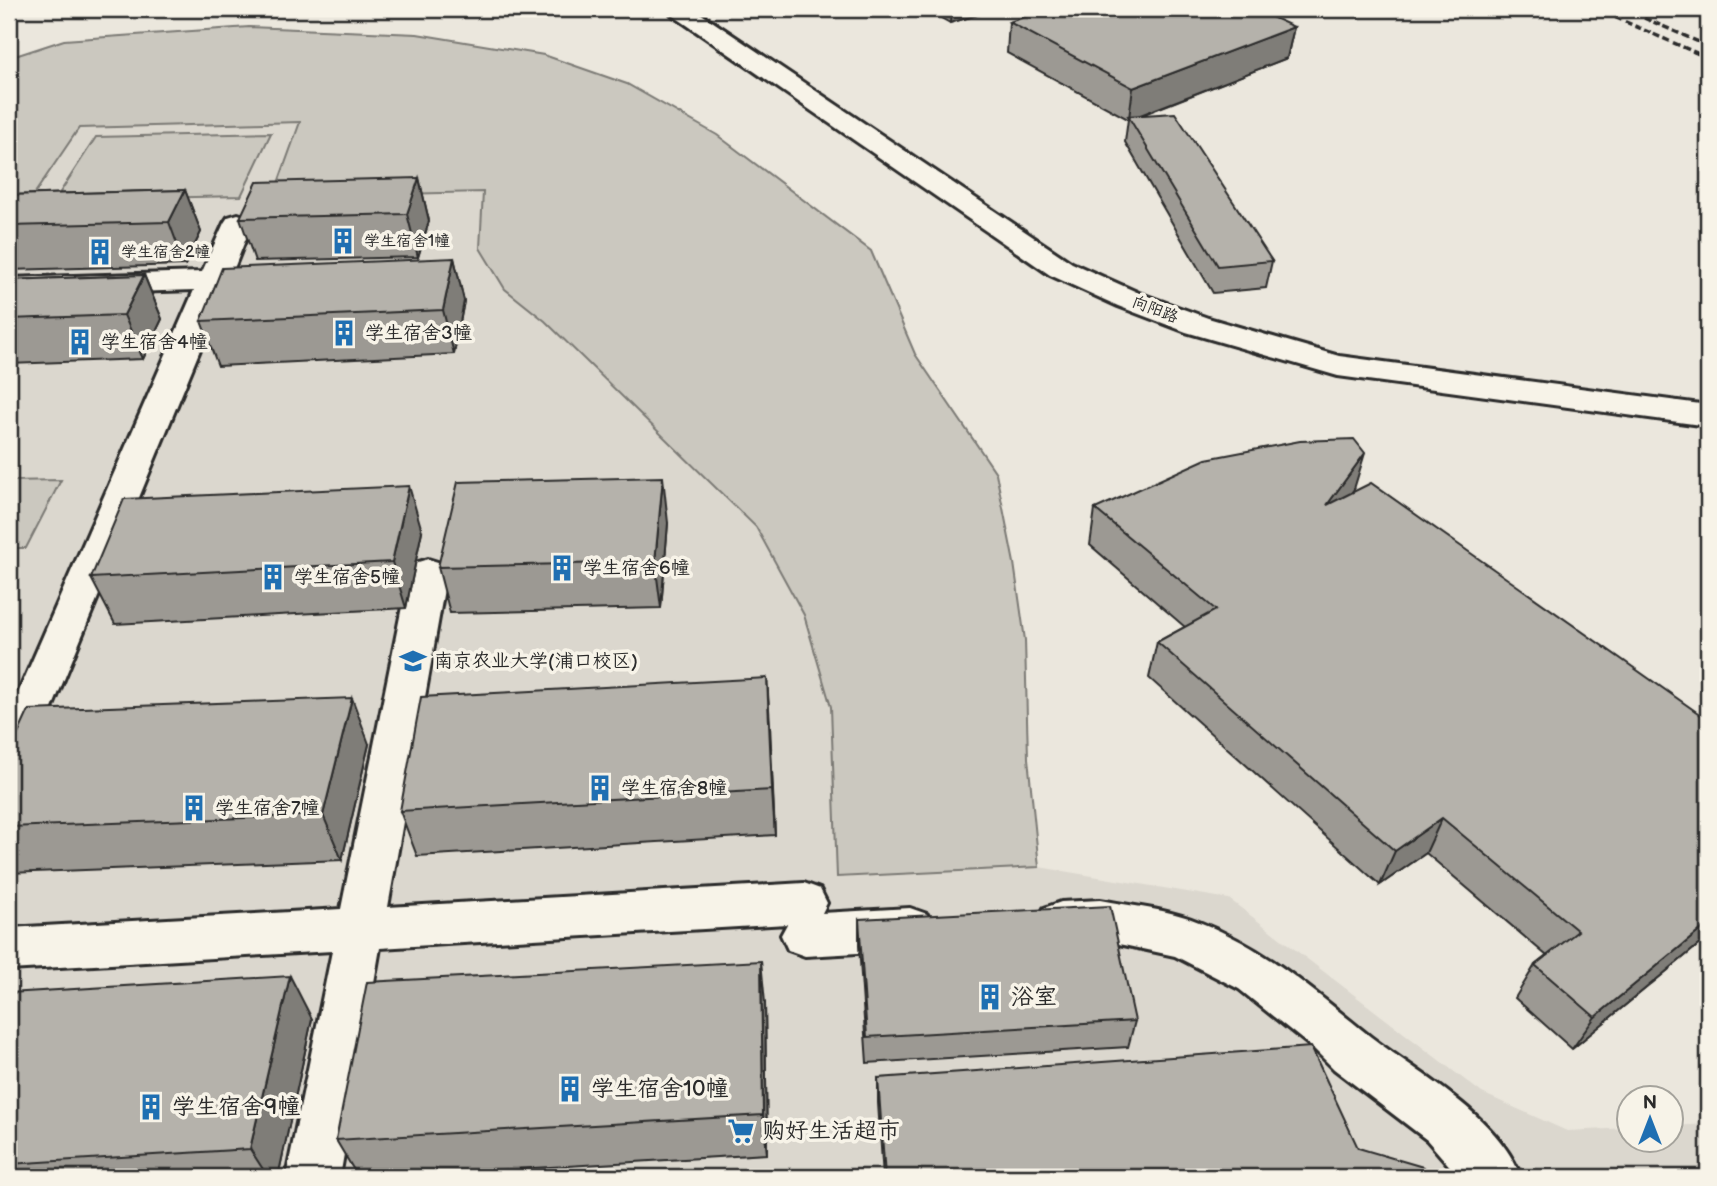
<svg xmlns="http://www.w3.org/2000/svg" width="1717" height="1186" font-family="'Balsamiq Sans','LXGW WenKai TC',sans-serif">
<rect width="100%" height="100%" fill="#ebe7dd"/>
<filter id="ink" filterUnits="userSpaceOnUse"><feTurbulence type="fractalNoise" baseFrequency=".0143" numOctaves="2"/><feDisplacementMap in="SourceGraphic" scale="14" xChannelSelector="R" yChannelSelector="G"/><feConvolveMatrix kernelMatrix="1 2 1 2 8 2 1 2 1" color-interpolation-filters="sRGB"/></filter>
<g filter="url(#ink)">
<polygon fill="#dbd7ce" points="301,122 273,197 483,192 480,248 505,289 545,321 756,527 804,615 831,707 837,876 1039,867 1229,899 1482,1093 1567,1131 1629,1128 1630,1140 1672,1140 1672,1126 1708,1124 1708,1177 9,1177 9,212 22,211 79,128"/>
<g fill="#cbc8bf" stroke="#7b7a75" stroke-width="2">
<polygon points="249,27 417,34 544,55 627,84 717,135 871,251 915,354 996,473 1014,563 1025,640 1028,758 1039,867 837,877 831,707 804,615 756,527 545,321 505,289 480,248 483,192 273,197 300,122 79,128 22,212 9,212 9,58 64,40"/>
<polygon points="271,133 241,196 55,200 96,137"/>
<polygon points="61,480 26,548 9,548 9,481"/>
</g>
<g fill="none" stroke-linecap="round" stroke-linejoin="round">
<g stroke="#2b2b2b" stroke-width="6">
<g id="minor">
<polygon points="667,9 694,9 1072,263 1139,293 1208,318 1339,356 1708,405 1708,426 1338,376 1186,332 1118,306 1050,275 671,14"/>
<polygon points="238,214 248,217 252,223 233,271 245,274 249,280 245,286 225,289 30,762 24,774 9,779 9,714 194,290 9,296 9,278 202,272 224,223 228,217"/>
<polygon points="428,559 441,563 447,572 388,907 804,883 820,889 827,903 822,913 910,908 927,914 934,929 927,944 910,950 805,956 788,950 781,935 787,924 380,948 340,1177 286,1177 332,951 9,970 9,928 341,909 409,572 415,563"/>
<path d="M1100 900C1132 906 1168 909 1199 922 1268 949 1314 992 1371 1037 1421 1075 1498 1116 1521 1177H1459L1427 1140 1334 1069 1314 1049 1239 989 1175 956 1100 940 1061 942 1044 936 1037 922 1044 908 1061 902Z"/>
</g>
</g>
<use href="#minor" fill="#f7f3e8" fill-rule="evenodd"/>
<g stroke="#2b2b2b" stroke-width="3.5" stroke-dasharray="7 3.5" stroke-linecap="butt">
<polyline points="1596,9 1708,58"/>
<polyline points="1644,18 1708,46"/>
</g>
</g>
<g fill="#9c9993" stroke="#2b2b2b" stroke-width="2">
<polygon points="925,9 998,9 950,23"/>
<polygon points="1009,22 1294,27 1287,58 1139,116 1272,261 1266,288 1213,293 1125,142 1128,119 1007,53"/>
<polygon points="419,178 429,221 418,257 255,261 240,218"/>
<polygon points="185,190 201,232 185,265 9,270 9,195"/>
<polygon points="454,258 464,301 454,354 218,366 201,321"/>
<polygon points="144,275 162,319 143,359 9,364 9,280"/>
<polygon points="1354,489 1351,493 1708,937 1572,1049 1515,998 1535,965 1547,956 1426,853 1380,885 1149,678 1157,642 1185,627 1090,545 1095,509"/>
<polygon points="668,523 661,608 450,613 438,567"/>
<polygon points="422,531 406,608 115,624 91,578"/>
<polygon points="767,678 775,835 417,856 400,811"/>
<polygon points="369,744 342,860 9,873 9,754"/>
<polygon points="859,919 1135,1021 1128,1047 867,1063 859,946"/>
<polygon points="9,993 312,1019 278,1177 9,1177"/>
<polygon points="765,1003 767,1154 381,1177 358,1177 336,1140"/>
<polygon points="878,1078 1358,1148 1440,1177 883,1177 878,1103"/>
</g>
<g fill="#7f7d78" stroke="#2b2b2b" stroke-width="2">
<polygon points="951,9 998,9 950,23"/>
<polygon points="1294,27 1287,58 1130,119 1129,118 1133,88"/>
<polygon points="419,178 429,221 418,257 407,214"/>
<polygon points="185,190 201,232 185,265 169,222"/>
<polygon points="454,258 464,301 454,354 443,310"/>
<polygon points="144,275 162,319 143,359 124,315"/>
<polygon points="1365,453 1354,489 1316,540 1327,505"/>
<polygon points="663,477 668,523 661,608 655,562"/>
<polygon points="409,486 422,531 406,608 392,562"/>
<polygon points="767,678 770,724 775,835 772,790"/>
<polygon points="352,698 369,744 342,860 323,815"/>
<polygon points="1442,818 1426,853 1380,885 1395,851"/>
<polygon points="1708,924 1708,937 1572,1049 1595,1017"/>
<polygon points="761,961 765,1003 767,1154 763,1115"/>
<polygon points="290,976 312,1019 278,1177 268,1177 250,1149"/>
</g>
<g fill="#b5b2ab" stroke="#2b2b2b" stroke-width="2">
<polygon points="1049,9 1254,9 1294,27 1133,88 1009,22"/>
<polygon points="1175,113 1272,261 1218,266 1128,116"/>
<polygon points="419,178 407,214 240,218 257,182"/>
<polygon points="185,190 169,222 9,226 9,195"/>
<polygon points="454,258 443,310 201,321 222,268"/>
<polygon points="144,275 124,315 9,319 9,280"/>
<polygon points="1354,439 1365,453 1327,505 1371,483 1708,720 1708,924 1595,1017 1535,965 1578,931 1442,818 1395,851 1157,642 1216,610 1095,509 1206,459 1300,441"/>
<polygon points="663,477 655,562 438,567 458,482"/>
<polygon points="409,486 392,562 91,578 124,499"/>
<polygon points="767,678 772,790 400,811 421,697"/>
<polygon points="352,698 323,815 9,827 9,754 29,710"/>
<polygon points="1110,906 1135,1021 867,1037 859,919"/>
<polygon points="761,961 763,1115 336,1140 367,982"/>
<polygon points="290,976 250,1149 9,1164 9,993"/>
<polygon points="1311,1047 1358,1148 1423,1167 1440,1177 885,1177 878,1078"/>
</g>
</g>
<defs>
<g id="building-bare" transform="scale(2.1)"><path d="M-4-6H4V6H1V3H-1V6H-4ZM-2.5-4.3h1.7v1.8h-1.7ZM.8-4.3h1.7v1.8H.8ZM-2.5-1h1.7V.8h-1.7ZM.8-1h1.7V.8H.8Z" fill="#1f6fb2" stroke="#f7f3e8" stroke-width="2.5" paint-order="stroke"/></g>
<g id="university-bare" transform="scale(2.1)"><path d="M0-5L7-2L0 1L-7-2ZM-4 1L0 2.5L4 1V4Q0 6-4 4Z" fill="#1f6fb2" stroke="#f7f3e8" stroke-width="2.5" paint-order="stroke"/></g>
<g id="supermarket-bare" transform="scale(2.1)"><path d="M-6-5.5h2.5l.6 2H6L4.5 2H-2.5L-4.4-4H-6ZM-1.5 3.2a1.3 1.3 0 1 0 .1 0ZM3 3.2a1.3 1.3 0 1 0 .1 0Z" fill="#1f6fb2" stroke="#f7f3e8" stroke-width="2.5" paint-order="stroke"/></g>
</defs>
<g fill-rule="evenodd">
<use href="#building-bare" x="343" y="241"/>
<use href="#building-bare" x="100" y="252"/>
<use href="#building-bare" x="344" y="333"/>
<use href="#building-bare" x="80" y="342"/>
<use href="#building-bare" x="562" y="568"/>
<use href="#building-bare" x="273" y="577"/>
<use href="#university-bare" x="413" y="661"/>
<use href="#building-bare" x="600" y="788"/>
<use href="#building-bare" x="194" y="808"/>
<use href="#building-bare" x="990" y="997"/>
<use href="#building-bare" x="570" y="1089"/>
<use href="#building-bare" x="151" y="1107"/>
<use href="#supermarket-bare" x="741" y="1131"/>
</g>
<g text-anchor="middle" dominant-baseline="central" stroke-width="7" stroke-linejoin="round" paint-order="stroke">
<g font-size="16" fill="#2b2b2b" stroke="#f7f3e8" text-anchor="start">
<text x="364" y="241">学生宿舍1幢</text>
<text x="121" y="252">学生宿舍2幢</text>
</g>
<g font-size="16" fill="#2b2b2b" stroke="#f7f3e8">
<text transform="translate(1155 310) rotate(21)">向阳路</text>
</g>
<g font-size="19" fill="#2b2b2b" stroke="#f7f3e8" text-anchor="start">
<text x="365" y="333">学生宿舍3幢</text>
<text x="101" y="342">学生宿舍4幢</text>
<text x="583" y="568">学生宿舍6幢</text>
<text x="294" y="577">学生宿舍5幢</text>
<text x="434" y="661">南京农业大学(浦口校区)</text>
<text x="621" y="788">学生宿舍8幢</text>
<text x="215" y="808">学生宿舍7幢</text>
</g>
<g font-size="23" fill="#2b2b2b" stroke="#f7f3e8" text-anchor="start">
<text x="1011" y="997">浴室</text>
<text x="591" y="1089">学生宿舍10幢</text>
<text x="172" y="1107">学生宿舍9幢</text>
<text x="762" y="1131">购好生活超市</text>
</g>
</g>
<rect width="1717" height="1186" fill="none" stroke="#f7f3e8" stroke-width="35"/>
<rect x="18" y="18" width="1682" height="1151" fill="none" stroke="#2b2b2b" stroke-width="2.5" filter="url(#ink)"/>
<g transform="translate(1650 1119)"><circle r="33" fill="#f7f3e8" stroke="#a5a39c" stroke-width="2"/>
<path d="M0-5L12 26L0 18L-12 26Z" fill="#1f6fb2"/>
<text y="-10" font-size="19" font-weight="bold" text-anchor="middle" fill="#2b2b2b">N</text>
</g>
</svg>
